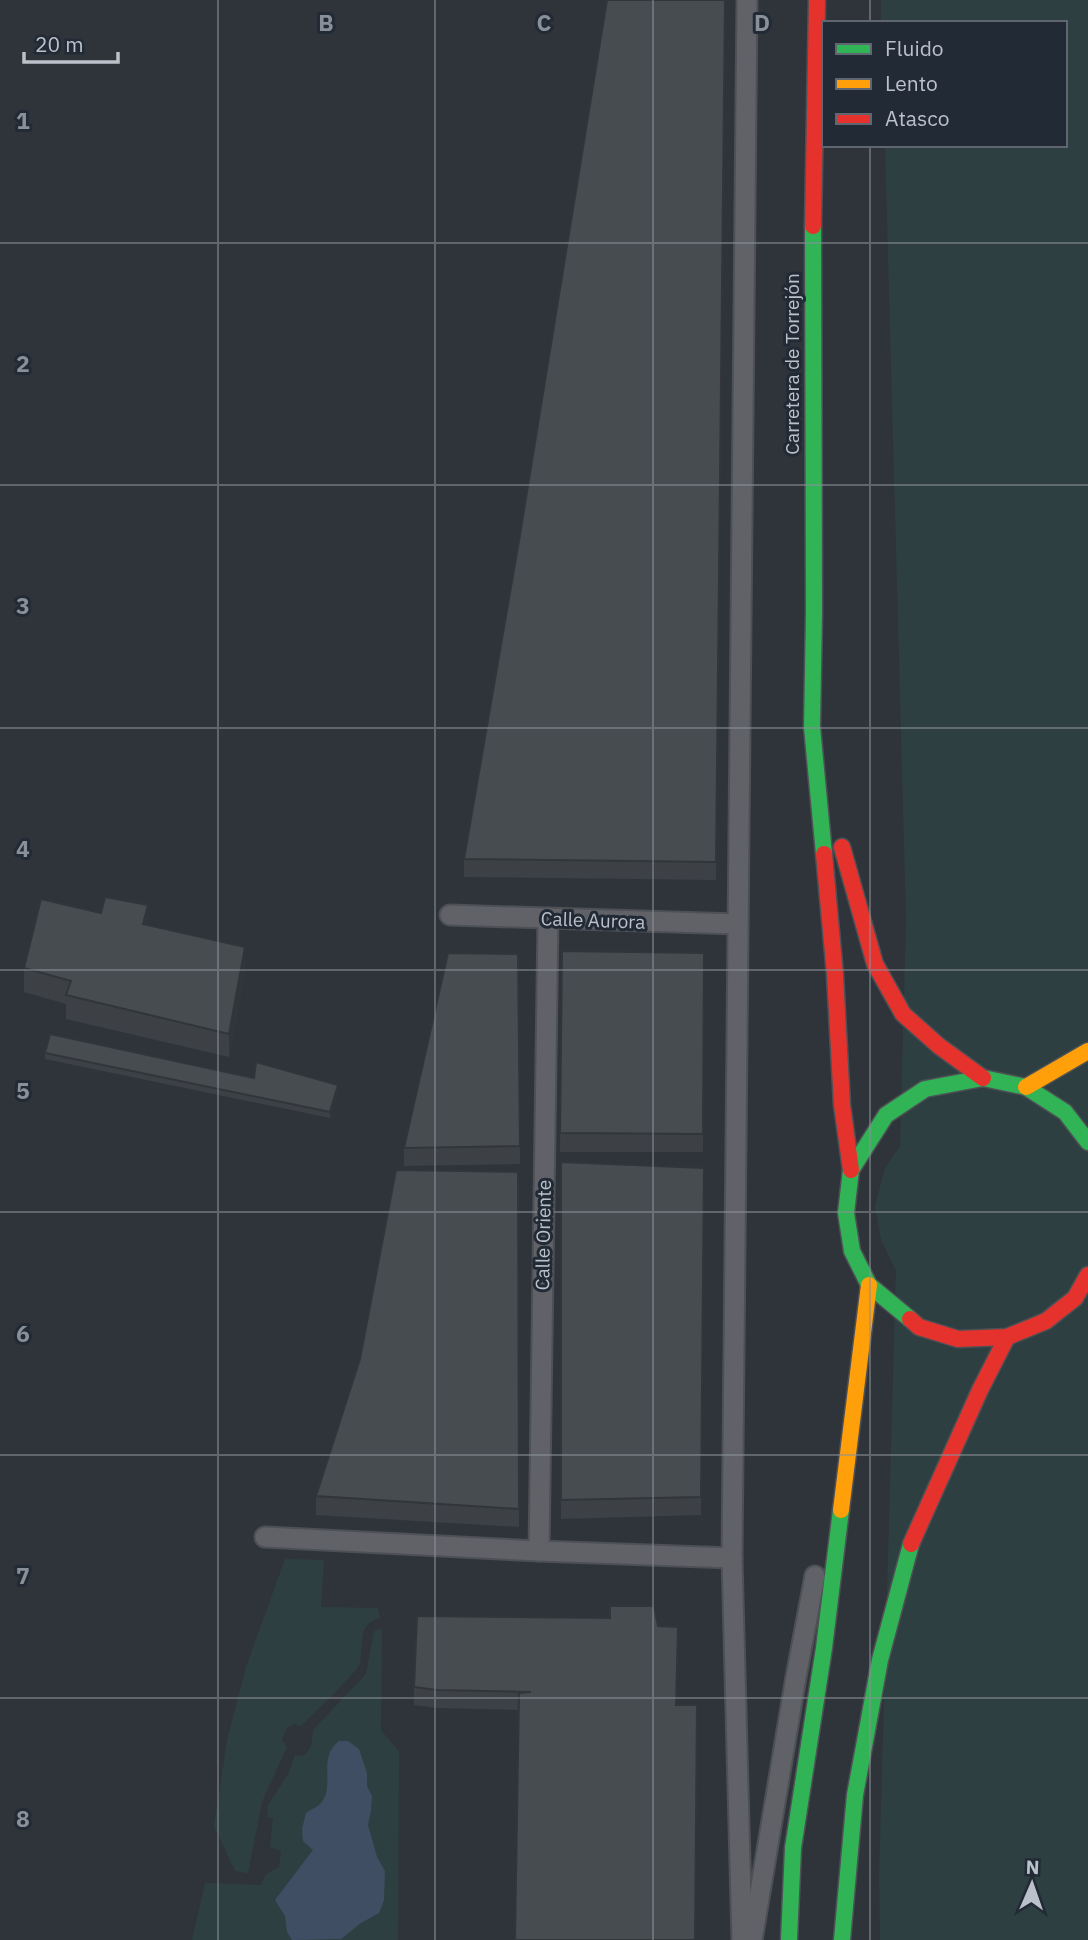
<svg xmlns="http://www.w3.org/2000/svg" width="1088" height="1940" font-family="'IBM Plex Sans',sans-serif">
<rect width="100%" height="100%" fill="#2f343b"/>
<g fill="#2d3f41">
<polygon points="881,0 1088,0 1088,1940 880,1940 879,1877 896,1271 881,1240 875,1206 885,1168 900,1146 906,919 885,145 1065,145 1065,23 881,23"/>
<path d="M285 1559 324 1560 321 1607 378 1608 380 1618C355 1624 365 1648 359 1665 355 1674 311 1716 301 1726L294 1724 286 1729 282 1740 287 1747 262 1802 248 1873 235 1871 214 1826 227 1740 246 1667Z"/>
<polygon points="382,1629 381,1730 399,1752 398,1940 192,1940 205,1883 261,1885 266,1874 279,1867 281,1851 270,1847 273,1818 267,1817 268,1805 288,1774 295,1755 304,1756 311,1747 313,1730 366,1674 374,1631"/>
</g>
<path fill="#404e63" d="M339 1741H348L359 1749 367 1773V1786L372 1796 371 1810 368 1825 377 1857 385 1871 384 1900 379 1913 361 1923 341 1939 292 1940 287 1932 285 1916 275 1900 313 1850 303 1841 302 1829 306 1813C310 1810 317 1807 320 1804 337 1786 316 1759 339 1741Z"/>
<g fill="none" stroke-linecap="round" stroke-linejoin="round">
<g stroke="#4d5055" stroke-width="23">
<g id="lane">
<polyline points="450,915 737,924"/>
<polyline points="265,1537 539,1551 732,1558"/>
<polyline points="539,1551 548,918"/>
<polyline points="742,1940 732,1558 747,0"/>
<polyline points="752,1940 796,1677 815,1576"/>
</g>
</g>
<g stroke="#4d5055" stroke-width="19">
<g id="fast">
<polyline points="813,226 814,613 812,727 824,854"/>
<polyline points="910,1319 869,1285 852,1251 846,1213 851,1170 886,1115 925,1089 983,1078 1026,1087 1065,1112 1088,1142"/>
<polyline points="789,1940 793,1848 824,1648 841,1510"/>
<polyline points="842,1940 855,1795 880,1660 911,1544"/>
</g>
</g>
<g stroke="#4d5055" stroke-width="19">
<g id="slow">
<polyline points="1026,1087 1088,1051"/>
<polyline points="841,1510 869,1285"/>
</g>
</g>
<g stroke="#4d5055" stroke-width="19">
<g id="jam">
<polyline points="813,226 817,0"/>
<polyline points="842,847 875,964 903,1014 939,1046 983,1078"/>
<polyline points="824,854 835,975 842,1105 851,1170"/>
<polyline points="910,1319 919,1327 958,1339 1007,1337 1046,1321 1075,1298 1088,1275"/>
<polyline points="911,1544 980,1390 1007,1337"/>
</g>
</g>
<use href="#lane" stroke="#606268" stroke-width="19"/>
<use href="#fast" stroke="#30b455" stroke-width="16"/>
<use href="#slow" stroke="#ff9f0a" stroke-width="16"/>
<use href="#jam" stroke="#e5322d" stroke-width="16"/>
</g>
<g fill="#3d4146">
<polygon points="725,0 716,880 464,877 464,859"/>
<polygon points="148,925 245,971 229,1057 66,1019 66,1004 24,992 24,968"/>
<polygon points="562,951 704,953 703,1152 560,1152"/>
<polygon points="518,954 520,1164 404,1166 404,1148"/>
<polygon points="45,1053 338,1091 330,1118 45,1059"/>
<polygon points="561,1162 704,1168 701,1515 561,1519"/>
<polygon points="518,1172 519,1527 316,1515 316,1496 360,1359"/>
<polygon points="654,1606 518,1710 437,1708 414,1705 414,1687 610,1618"/>
</g>
<g fill="#323539">
<polygon points="148,905 148,929 143,924"/>
<polygon points="245,947 245,971 229,1057 229,1034"/>
<polygon points="338,1085 338,1091 330,1118 330,1112"/>
</g>
<g fill="#474c51" stroke="#323539" stroke-width="2">
<polygon points="607,0 725,0 716,862 464,859 520,535"/>
<polygon points="105,897 148,905 143,924 245,947 229,1034 66,995 71,981 24,968 41,899 101,913"/>
<polygon points="562,951 704,953 703,1134 560,1133"/>
<polygon points="448,953 518,954 520,1146 404,1148"/>
<polygon points="50,1034 254,1078 256,1062 338,1085 330,1112 45,1053"/>
<polygon points="561,1162 704,1168 701,1497 561,1500"/>
<polygon points="396,1170 518,1172 519,1509 316,1496 360,1359"/>
<polygon points="610,1606 654,1606 658,1626 678,1627 676,1705 697,1705 695,1940 515,1940 519,1693 531,1692 437,1690 414,1687 417,1616 610,1618"/>
</g>
<path fill="none" stroke="#8a9098" stroke-width="2" stroke-opacity="0.55" d="M218 0V1940M435 0V1940M653 0V1940M870 0V23M870 145V1940M0 243H1088M0 485H1088M0 728H1088M0 970H1088M0 1212H1088M0 1455H1088M0 1698H1088"/>
<g text-anchor="middle" dominant-baseline="central" stroke-width="6" stroke-linejoin="round" paint-order="stroke">
<g font-size="19" fill="#bbc1ca" stroke="#222a36">
<text transform="translate(792 364) rotate(-90)">Carretera de Torrejón</text>
<text transform="translate(593 920) rotate(2)">Calle Aurora</text>
<text transform="translate(543 1235) rotate(-89)">Calle Oriente</text>
</g>
</g>
<g font-size="23" text-anchor="middle" font-weight="bold" fill="#8a9098" stroke="#222a36" stroke-width="6" stroke-linejoin="round" paint-order="stroke">
<text x="326" y="31">B</text>
<text x="544" y="31">C</text>
<text x="762" y="31">D</text>
<text x="23" y="129">1</text>
<text x="23" y="372">2</text>
<text x="23" y="614">3</text>
<text x="23" y="857">4</text>
<text x="23" y="1099">5</text>
<text x="23" y="1342">6</text>
<text x="23" y="1584">7</text>
<text x="23" y="1827">8</text>
</g>
<rect x="822" y="21" width="245" height="126" fill="#222a36" stroke="#5f6671" stroke-width="2"/>
<rect x="836" y="44" width="35" height="10" fill="#30b455" stroke="#5f6671" stroke-width="2"/>
<text x="885" y="56" font-size="21" fill="#bbc1ca">Fluido</text>
<rect x="836" y="79" width="35" height="10" fill="#ff9f0a" stroke="#5f6671" stroke-width="2"/>
<text x="885" y="91" font-size="21" fill="#bbc1ca">Lento</text>
<rect x="836" y="114" width="35" height="10" fill="#e5322d" stroke="#5f6671" stroke-width="2"/>
<text x="885" y="126" font-size="21" fill="#bbc1ca">Atasco</text>
<g transform="translate(1032 1884) rotate(2)" stroke="#222a36" stroke-width="5" paint-order="stroke">
<path d="M0-5L12 26L0 18L-12 26Z" fill="#bbc1ca"/>
<text y="-10" font-size="19" font-weight="bold" text-anchor="middle" fill="#bbc1ca">N</text>
</g>
<path d="M24 52v10h94v-10" fill="none" stroke="#bbc1ca" stroke-width="3.5"/>
<text x="35" y="52" font-size="21" fill="#bbc1ca" stroke="#222a36" stroke-width="5" paint-order="stroke">20 m</text>
</svg>
